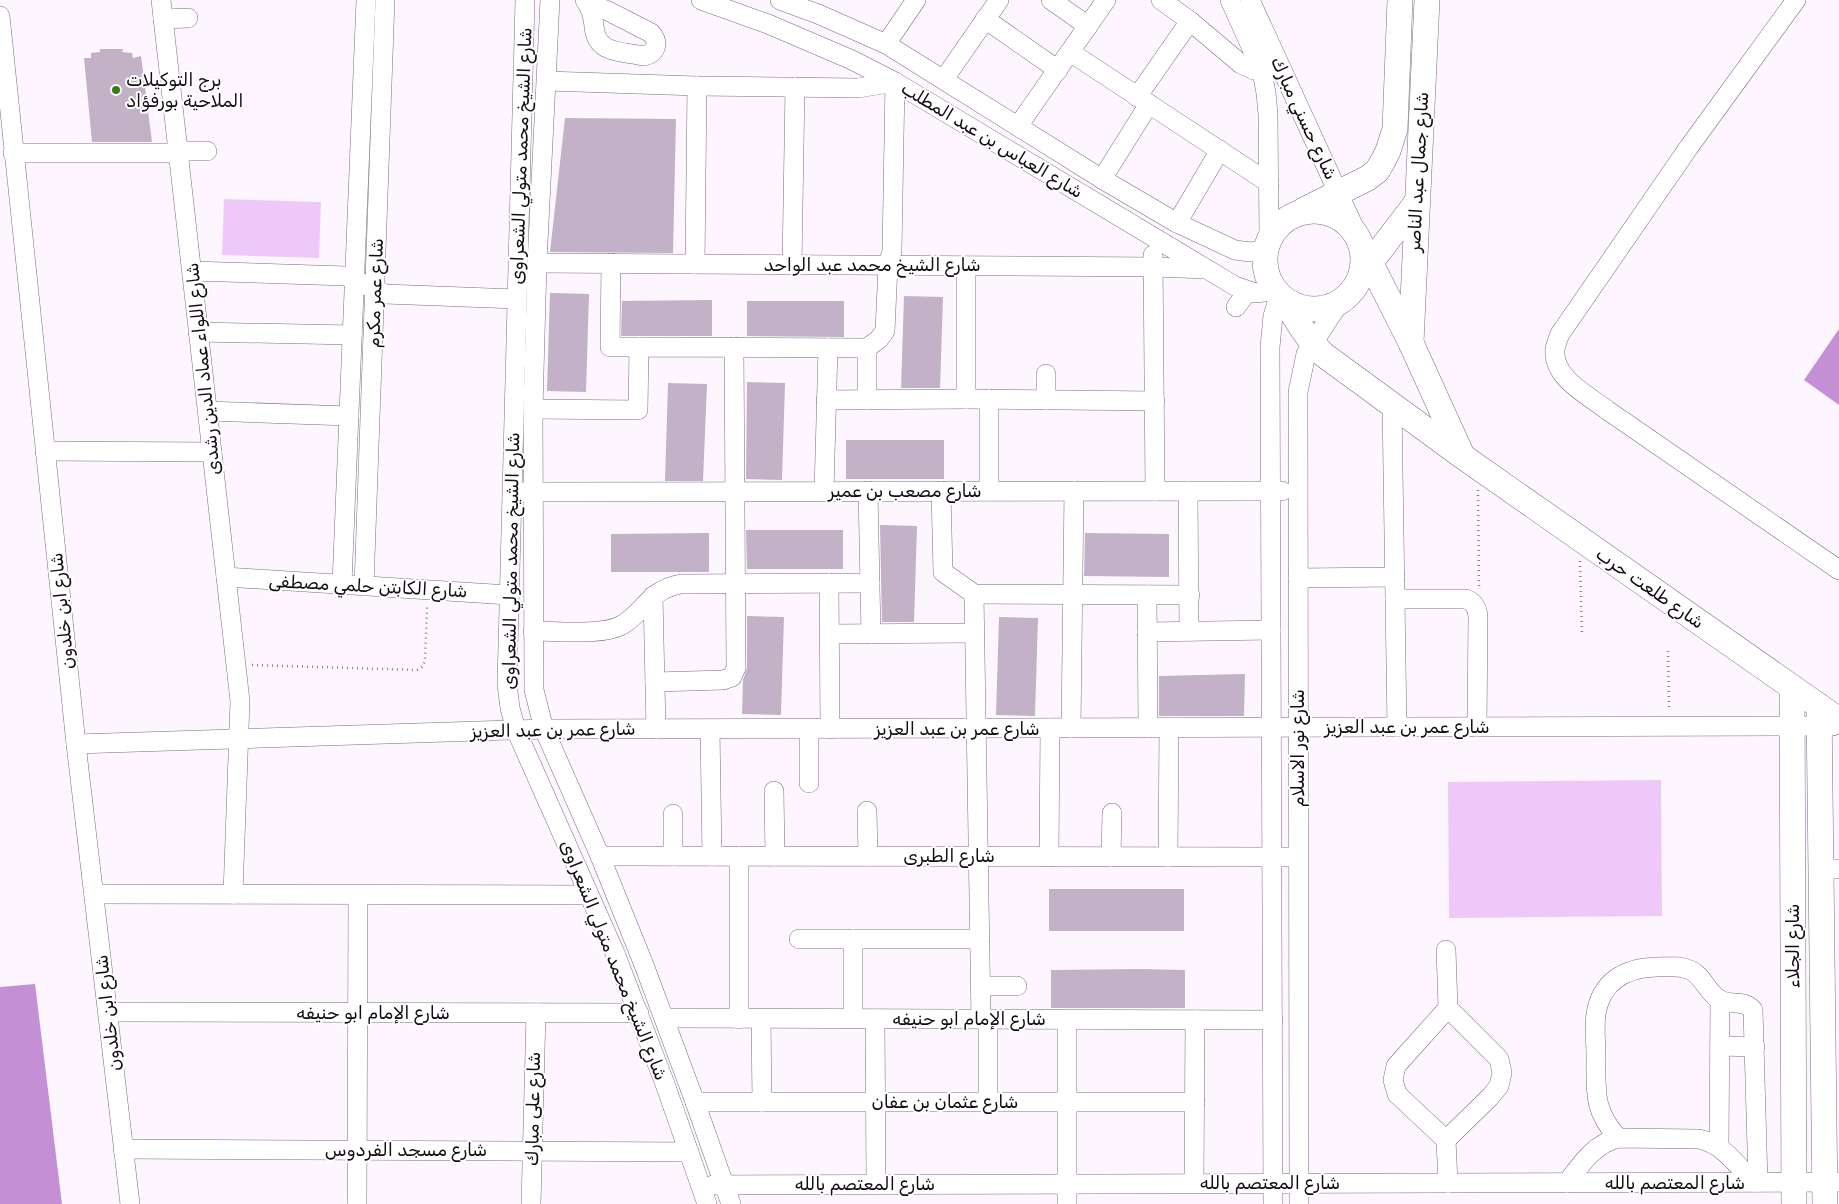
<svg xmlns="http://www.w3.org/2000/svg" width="1839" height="1204" font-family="Rubik,'Noto Naskh Arabic',sans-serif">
<rect width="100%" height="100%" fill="#fdf6ff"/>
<g fill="#eec8f9">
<polygon points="224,199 321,202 319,258 222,255"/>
<polygon points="1661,780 1662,916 1449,918 1448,782"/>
</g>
<g fill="#c58fd6">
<polygon points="1839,329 1839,405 1804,380"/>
<polygon points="35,984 62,1204 0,1204 0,987"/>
</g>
<g fill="#c2b1c7">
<polygon points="100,49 123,49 122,52 132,53 133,58 141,56 152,142 92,142 84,58 91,58 91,53 100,52"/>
<polygon points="565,118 676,119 673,253 550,252"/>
<polygon points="550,293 589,294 586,392 547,391"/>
<polygon points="904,296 943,297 940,388 901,388"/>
<polygon points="712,300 712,336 621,336 622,301"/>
<polygon points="747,301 844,301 844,337 747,336"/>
<polygon points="747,382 785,383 782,480 746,479"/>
<polygon points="668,383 707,384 703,481 665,481"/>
<rect x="846" y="440" width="98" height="39"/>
<polygon points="880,525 917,526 914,622 882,622"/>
<polygon points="746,530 843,530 843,569 747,569"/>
<polygon points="709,533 709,572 611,572 611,534"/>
<polygon points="1085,533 1169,534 1169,577 1084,576"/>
<polygon points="747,616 784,617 781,715 742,714 743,680 747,668"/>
<polygon points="999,617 1038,618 1035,716 996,715"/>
<polygon points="1245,674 1244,716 1159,716 1159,676"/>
<rect x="1049" y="889" width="135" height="42"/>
<polygon points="1140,969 1185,970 1185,1008 1051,1008 1051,970"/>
</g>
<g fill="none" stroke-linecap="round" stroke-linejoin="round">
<g stroke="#7b6b80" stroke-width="20">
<g id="minor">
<polyline points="161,0 240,701 233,894"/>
<polyline points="525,0 507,684 510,708 516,730 615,953 665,1084 707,1204"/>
<polyline points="550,0 537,263 533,409 534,690 544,729 600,856 644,965 695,1102 731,1204"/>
<path d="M585 0C591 8 593 16 594 26 596 54 620 51 643 56 656 54 660 43 651 33L608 11 586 2"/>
<polyline points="701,0 768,24 852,60 895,82 1235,286 1255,293 1275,291"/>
<polyline points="780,0 818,14 886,44 1102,179 1177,223 1235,250 1250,252 1265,250"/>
<polyline points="1051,0 1088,26"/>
<polyline points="1161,0 1190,21 1241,64 1254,70 1270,72"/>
<polyline points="1230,0 1262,71 1266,93 1268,114 1269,239"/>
<polyline points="1250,0 1358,236"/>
<path d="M1796 0 1689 147 1560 334C1558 339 1556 344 1555 349 1552 378 1588 395 1607 410L1839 570"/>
<polyline points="0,16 76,744 130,1204"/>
<polyline points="163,19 188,18"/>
<polyline points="985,19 1058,70"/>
<polyline points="886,44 916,0"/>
<polyline points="1070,52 1269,183"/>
<polyline points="944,79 999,0"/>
<polyline points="547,81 697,86 858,88 895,82 892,251 888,265 885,331 879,339 867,348 867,400"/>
<polyline points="1137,97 1190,21"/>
<polyline points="1018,126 1106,0"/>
<polyline points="178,151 207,151"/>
<polyline points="13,153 179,153"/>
<polyline points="1102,179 1149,104"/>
<polyline points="1177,223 1220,150"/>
<polyline points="1153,255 1155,491"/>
<polyline points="537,263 1154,267 1206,269"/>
<polyline points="611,263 610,347 639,347"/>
<polyline points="695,264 697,86"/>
<polyline points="792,264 795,87"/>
<polyline points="192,271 346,276 385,294 517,299"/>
<polyline points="1236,307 1248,291"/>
<polyline points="198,332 352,335"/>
<polyline points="1046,374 1046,400"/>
<polyline points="966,399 966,266"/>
<polyline points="826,400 966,399 1155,401"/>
<polyline points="1392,405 1397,727"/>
<polyline points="533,409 638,410 639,347 867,348"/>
<polyline points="208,411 349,416"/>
<polyline points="45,451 212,452"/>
<polyline points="824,491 828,348"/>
<polyline points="868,491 871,634"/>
<polyline points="941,491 943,572 974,594 1190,595"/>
<polyline points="989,491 989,399"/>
<polyline points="1188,491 1189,631"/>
<polyline points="522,492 1282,491"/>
<polyline points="226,577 509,595"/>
<polyline points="1298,578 1395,577"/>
<polyline points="829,583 830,729"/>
<polyline points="342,584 366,0"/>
<polyline points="364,586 385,0"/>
<polyline points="974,594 981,1019"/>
<polyline points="1147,595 1148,728"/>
<polyline points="653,596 656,729"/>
<path d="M1395 599H1466C1474 602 1477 607 1478 616L1477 727"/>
<path d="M533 631C556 631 603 636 622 625 646 611 648 590 681 584L870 583"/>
<polyline points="1147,632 1271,630"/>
<polyline points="830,634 974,633"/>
<polyline points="655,682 723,680 732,677 736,668 734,347"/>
<polyline points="1071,728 1074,491"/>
<polyline points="710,729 712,856"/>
<polyline points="76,744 544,729 1833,726"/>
<polyline points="809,783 809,729"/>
<polyline points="774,791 775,856"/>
<polyline points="867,811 868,856"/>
<polyline points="673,814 673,856"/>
<polyline points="600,856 1298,857"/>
<polyline points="1049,857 1050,728"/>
<polyline points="1111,857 1112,813"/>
<polyline points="1168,857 1169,728"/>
<polyline points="1821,869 1839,869"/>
<polyline points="94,894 589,895"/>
<polyline points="799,939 980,939"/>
<polyline points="853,939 853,1019"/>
<polyline points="1446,950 1448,1008 1396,1066 1393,1080 1397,1094 1446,1140 1490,1097 1499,1086 1502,1073 1499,1059 1448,1008"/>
<polyline points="981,986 1017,986"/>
<polyline points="108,1012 639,1013"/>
<polyline points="664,1018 1273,1020"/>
<polyline points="739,1019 739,856"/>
<polyline points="761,1019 762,1102"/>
<polyline points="875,1019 876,1184"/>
<polyline points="988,1019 988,1102"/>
<polyline points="1067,1020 1067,1204"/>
<polyline points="1720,1046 1755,1047"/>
<polyline points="695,1102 1195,1102"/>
<path d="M1618 1138C1593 1110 1596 1092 1596 1056 1596 1043 1594 1028 1596 1014 1601 982 1624 968 1656 967 1667 967 1679 965 1690 970 1704 976 1706 992 1719 999 1730 1007 1743 998 1753 1010L1758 1182"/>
<polyline points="1446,1140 1448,1183"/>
<polyline points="1719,1146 1720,1001"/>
<polyline points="123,1149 689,1152"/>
<polyline points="1194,1183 1195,1020"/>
<path d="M1567 1183C1581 1164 1594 1144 1618 1138L1699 1139C1723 1144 1737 1165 1753 1182"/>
<polyline points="713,1185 1839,1182"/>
<polyline points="357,1204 358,895"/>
<polyline points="531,1204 536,1013"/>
<polyline points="1273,1204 1270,347 1273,316 1279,296"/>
<polyline points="1299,1204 1298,392 1306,354 1339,303"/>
</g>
</g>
<g stroke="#7b6b80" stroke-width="26">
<g id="major">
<polyline points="1304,210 1368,178 1377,171 1383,161 1388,151 1395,129 1400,0"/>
<circle cx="1314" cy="260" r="49"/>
<polyline points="1363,248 1411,343 1461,453"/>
<polyline points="1362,274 1416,203"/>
<path d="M1285 301C1297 321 1307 339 1324 355L1462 456 1839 720"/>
<polyline points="1411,343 1427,0"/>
<polyline points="1792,688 1794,1204"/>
<polyline points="1819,706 1825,1204"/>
</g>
</g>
<g stroke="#878189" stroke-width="2.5" stroke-dasharray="1 4" stroke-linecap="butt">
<polyline points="1478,490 1479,587"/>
<polyline points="1580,561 1582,635"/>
<polyline points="1668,651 1669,710"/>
<polyline points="252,665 417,670 422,667 425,661 427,606"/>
</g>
<use href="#minor" stroke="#fff" stroke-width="19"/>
<use href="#major" stroke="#fff" stroke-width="25"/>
</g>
<circle fill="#387b1b" stroke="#fff" stroke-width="2" cx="116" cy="90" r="5"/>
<g text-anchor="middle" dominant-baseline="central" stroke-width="4" stroke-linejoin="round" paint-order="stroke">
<g font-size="18" fill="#120c13" stroke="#fff" text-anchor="start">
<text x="126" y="80">برج التوكيلات<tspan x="126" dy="21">الملاحية بورفؤاد</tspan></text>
</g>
<g font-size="18" fill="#120c13" stroke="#fff">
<text transform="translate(1304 118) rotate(65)">شارع حسني مبارك</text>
<text transform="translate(992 140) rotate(31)">شارع العباس بن عبد المطلب</text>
<text transform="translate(521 156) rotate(-88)">شارع الشيخ محمد متولي الشعراوى</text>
<text transform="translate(1418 172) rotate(-87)">شارع جمال عبد الناصر</text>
<text x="872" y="265">شارع الشيخ محمد عبد الواحد</text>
<text transform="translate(375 293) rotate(-88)">شارع عمر مكرم</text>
<text transform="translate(203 369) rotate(-96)">شارع اللواء عماد الدين رشدى</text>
<text x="905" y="491">شارع مصعب بن عمير</text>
<text transform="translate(511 561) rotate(-89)">شارع الشيخ محمد متولي الشعراوى</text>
<text transform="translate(368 586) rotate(3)">شارع الكابتن حلمي مصطفى</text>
<text transform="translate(1650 588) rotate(35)">شارع طلعت حرب</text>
<text transform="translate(62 611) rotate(-96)">شارع ابن خلدون</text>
<text x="1407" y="727">شارع عمر بن عبد العزيز</text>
<text x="957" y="729">شارع عمر بن عبد العزيز</text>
<text transform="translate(553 730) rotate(-1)">شارع عمر بن عبد العزيز</text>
<text transform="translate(1298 748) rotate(-90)">شارع نور الاسلام</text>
<text x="949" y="856">شارع الطبرى</text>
<text transform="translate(1793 946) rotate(-90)">شارع الجلاء</text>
<text transform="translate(614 960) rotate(68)">شارع الشيخ محمد متولي الشعراوى</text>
<text transform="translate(108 1013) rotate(-97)">شارع ابن خلدون</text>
<text x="373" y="1013">شارع الإمام ابو حنيفه</text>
<text x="969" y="1019">شارع الإمام ابو حنيفه</text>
<text x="945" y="1102">شارع عثمان بن عفان</text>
<text transform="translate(533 1109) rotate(-89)">شارع على مبارك</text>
<text x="406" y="1150">شارع مسجد الفردوس</text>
<text x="1270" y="1183">شارع المعتصم بالله</text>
<text x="1675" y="1183">شارع المعتصم بالله</text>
<text x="865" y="1184">شارع المعتصم بالله</text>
</g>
</g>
</svg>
